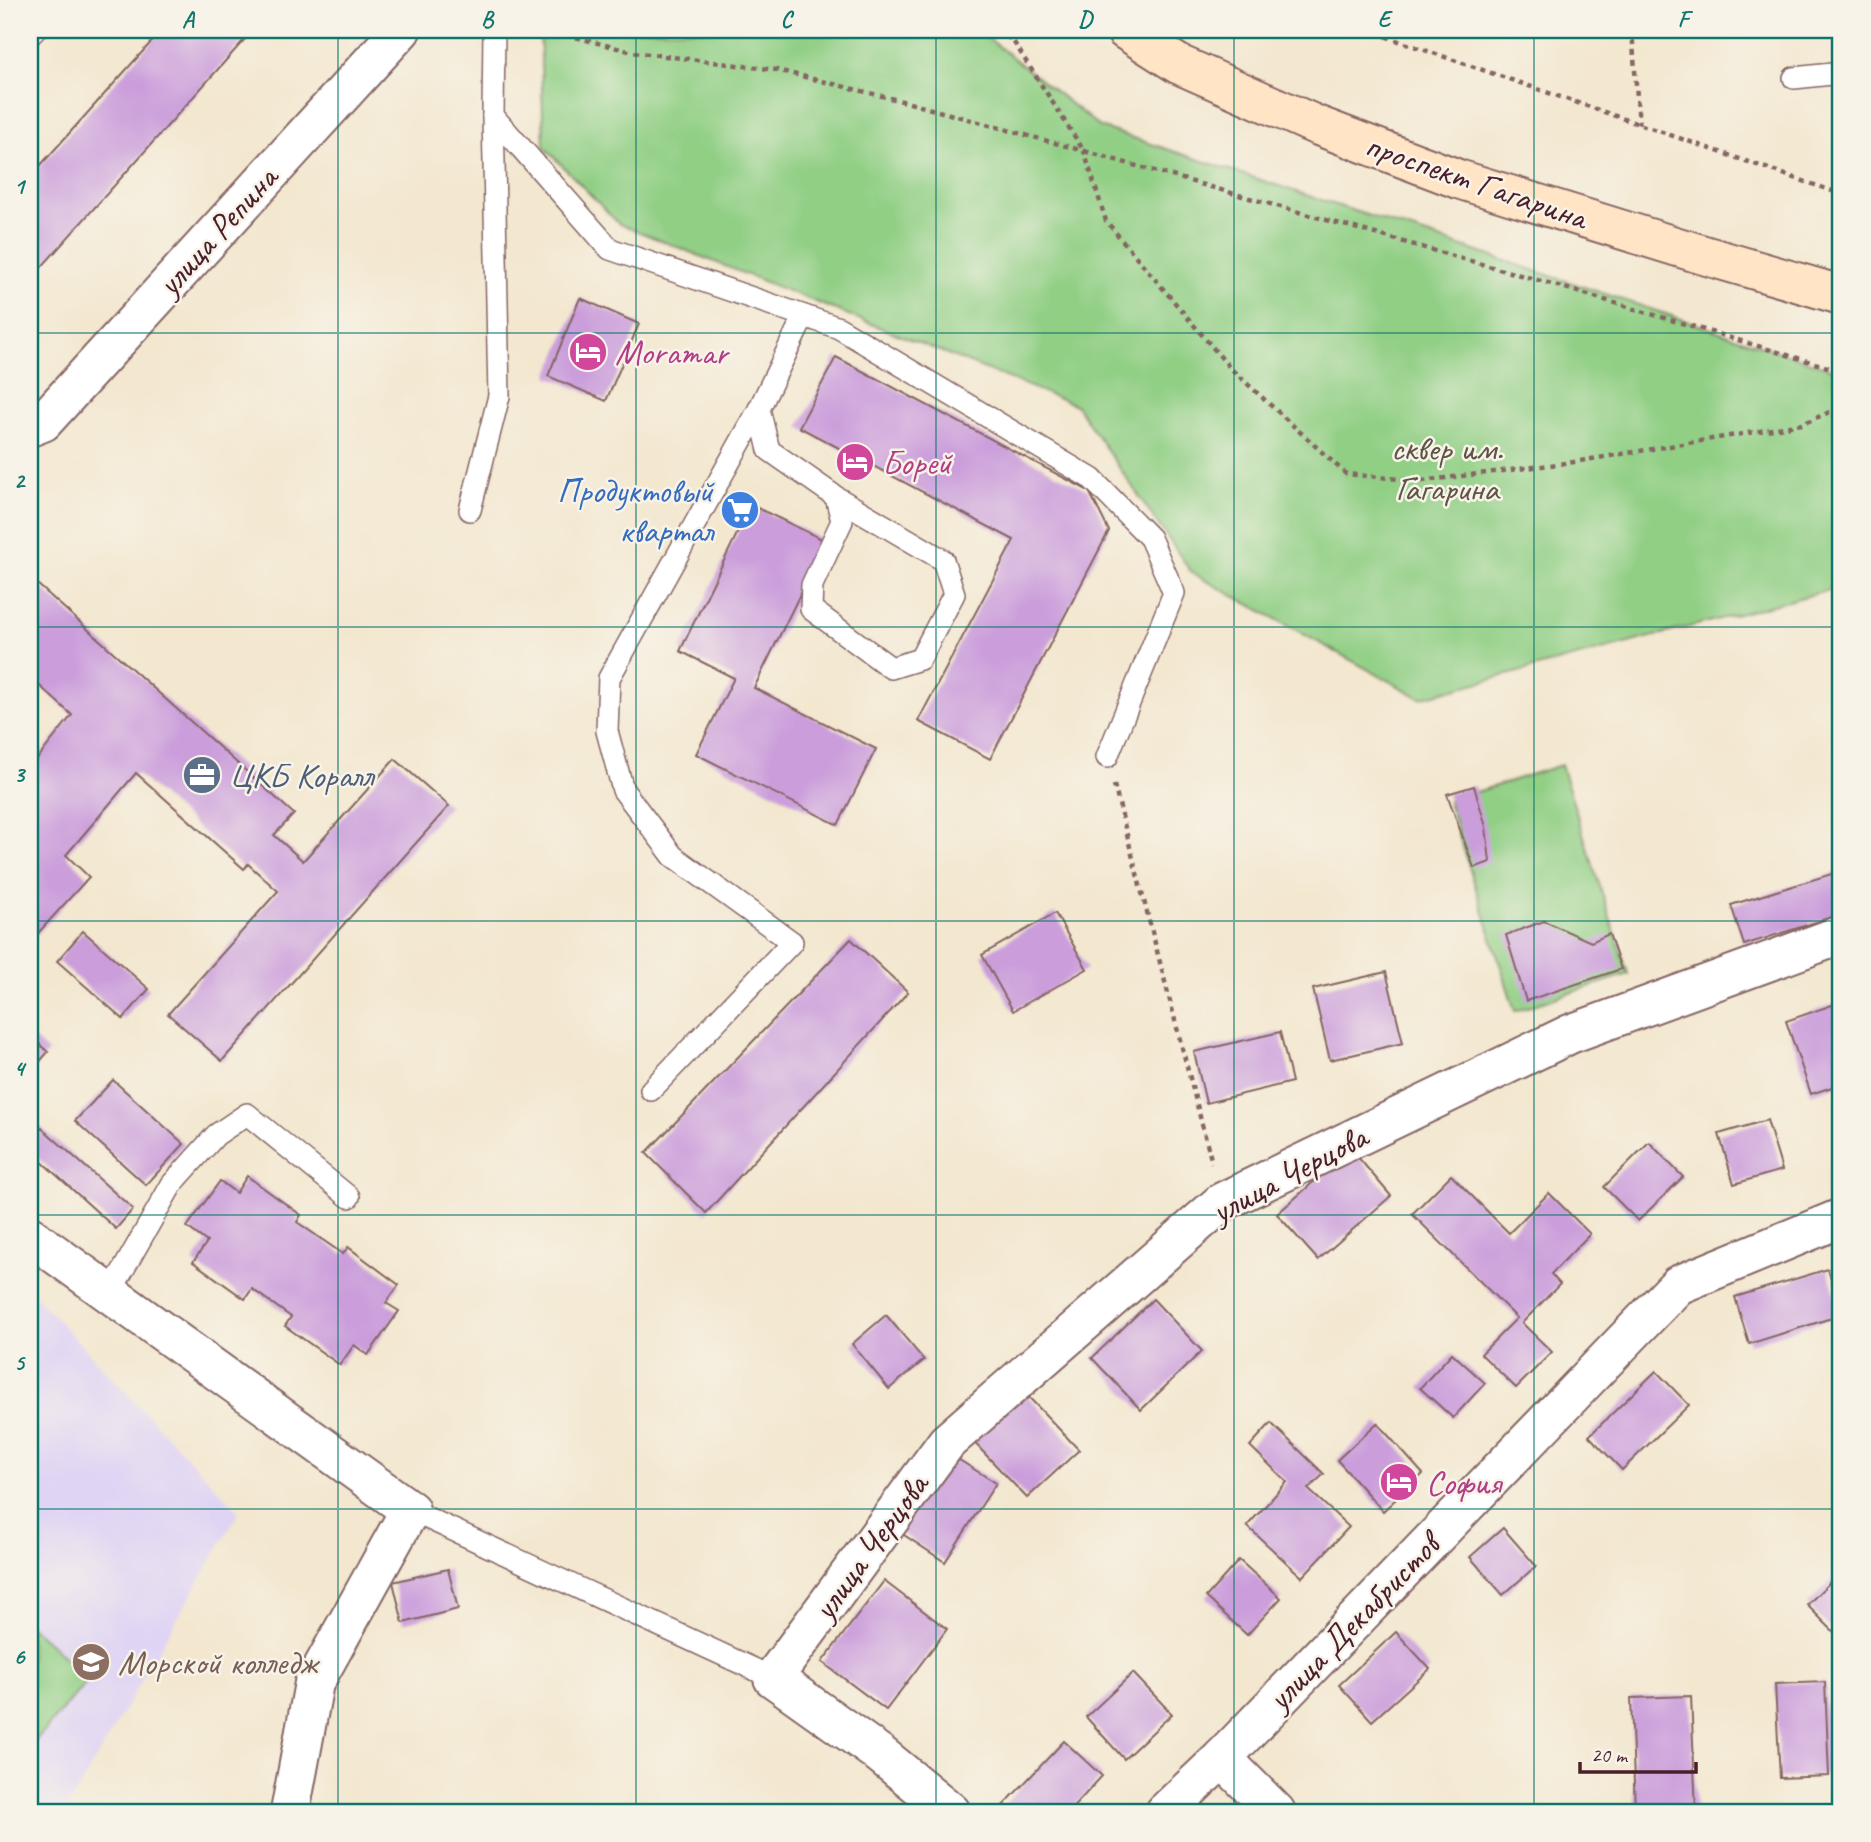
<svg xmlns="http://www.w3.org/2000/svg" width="1871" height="1842" font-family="Caveat,sans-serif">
<rect width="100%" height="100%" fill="#f7f3e8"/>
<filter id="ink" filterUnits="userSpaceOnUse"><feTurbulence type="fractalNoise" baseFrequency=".0143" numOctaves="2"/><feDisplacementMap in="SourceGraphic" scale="14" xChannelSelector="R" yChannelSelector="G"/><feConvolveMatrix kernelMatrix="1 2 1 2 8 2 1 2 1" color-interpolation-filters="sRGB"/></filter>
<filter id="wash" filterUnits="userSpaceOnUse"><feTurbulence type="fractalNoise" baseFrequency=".00686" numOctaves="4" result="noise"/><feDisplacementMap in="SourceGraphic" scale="28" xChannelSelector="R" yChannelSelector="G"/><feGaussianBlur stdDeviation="1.57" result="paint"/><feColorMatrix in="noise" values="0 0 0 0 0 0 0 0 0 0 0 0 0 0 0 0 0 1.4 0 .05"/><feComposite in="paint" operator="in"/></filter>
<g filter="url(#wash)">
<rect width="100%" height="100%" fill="#f3e7cf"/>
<polygon fill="#e0d4f4" points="30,1291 239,1512 65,1812 30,1812"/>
<g fill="#91cf85" stroke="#6e7758" stroke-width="2">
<polygon points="540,30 978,30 1100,127 1841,372 1841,587 1420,698 1192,573 1076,405 619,224 544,147"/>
<polygon points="1561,765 1628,974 1515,1011 1448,801"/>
<polygon points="30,1626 89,1679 30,1747"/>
</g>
<g id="blocks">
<g fill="#cb9edb">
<polygon points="162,30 253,30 30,280 30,177"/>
<polygon points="580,298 639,324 606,401 548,376"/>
<polygon points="836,357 1089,491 1109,531 990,759 918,721 1014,540 799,427"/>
<polygon points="751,505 826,541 754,688 876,749 838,825 696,754 734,678 680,651"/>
<polygon points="36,583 294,814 274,835 303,861 395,759 449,806 222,1061 168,1014 278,891 248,864 244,869 136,773 66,855 89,877 30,942 30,768 72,715 30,677 30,590"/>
<polygon points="1474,786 1486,827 1490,862 1474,868 1447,794"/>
<polygon points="1841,871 1841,914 1744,945 1731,905"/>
<polygon points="1055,913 1087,969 1013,1011 982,955"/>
<polygon points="1544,921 1591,942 1609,934 1621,969 1526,1001 1506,935"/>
<polygon points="83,931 149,989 123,1019 57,961"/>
<polygon points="851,939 908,992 706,1213 646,1153"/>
<polygon points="1386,972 1403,1043 1330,1060 1313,989"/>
<polygon points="1835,1004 1841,1023 1841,1084 1811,1094 1786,1021"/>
<polygon points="1280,1032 1292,1082 1206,1103 1194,1052"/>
<polygon points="30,1035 48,1052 30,1073"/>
<polygon points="113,1080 184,1144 146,1185 75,1121"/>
<polygon points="1767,1120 1782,1170 1734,1184 1719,1134"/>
<polygon points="34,1121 133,1209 116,1229 30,1151 30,1126"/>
<polygon points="1649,1142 1683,1177 1638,1221 1604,1187"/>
<polygon points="1351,1149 1391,1196 1318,1260 1277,1214"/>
<polygon points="1451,1175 1509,1233 1549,1193 1590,1234 1551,1274 1560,1284 1522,1323 1552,1352 1516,1388 1481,1354 1517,1318 1412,1214"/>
<polygon points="247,1176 301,1215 297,1222 343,1254 348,1247 399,1285 386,1303 399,1311 368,1355 354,1345 340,1365 285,1326 291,1317 252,1289 245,1299 193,1262 207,1242 187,1227 220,1181 236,1193"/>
<polygon points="1828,1269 1841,1315 1749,1344 1735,1297"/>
<polygon points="1153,1299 1202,1351 1141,1410 1092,1358"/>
<polygon points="886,1315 924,1360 889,1389 852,1344"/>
<polygon points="1452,1353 1485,1383 1453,1418 1420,1388"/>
<polygon points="1656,1371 1689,1405 1622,1470 1589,1436"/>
<polygon points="1021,1389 1079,1450 1027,1498 969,1437"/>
<polygon points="1271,1423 1324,1474 1308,1489 1349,1527 1302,1577 1247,1526 1287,1482 1250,1446"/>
<polygon points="1377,1423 1423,1474 1383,1511 1337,1460"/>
<polygon points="948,1453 996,1483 945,1562 898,1531"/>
<polygon points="1503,1528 1536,1566 1503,1595 1470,1557"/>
<polygon points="1239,1560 1281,1598 1247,1635 1206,1597"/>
<polygon points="448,1569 458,1609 403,1623 393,1582"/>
<polygon points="1841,1571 1841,1639 1807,1605"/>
<polygon points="884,1581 947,1629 886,1710 822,1662"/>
<polygon points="1396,1632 1430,1669 1372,1721 1339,1685"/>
<polygon points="1133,1673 1172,1714 1124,1759 1086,1717"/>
<polygon points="1825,1682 1829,1776 1780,1778 1775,1684"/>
<polygon points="1691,1696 1696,1812 1635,1812 1631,1698"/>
<polygon points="1064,1741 1102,1776 1069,1812 1006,1812 1001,1808"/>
</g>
</g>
</g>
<g filter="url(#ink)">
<use href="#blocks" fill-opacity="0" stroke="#856564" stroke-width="2"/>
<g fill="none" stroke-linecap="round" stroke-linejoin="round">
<g stroke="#856564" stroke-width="24">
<g id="lane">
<polyline points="30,35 35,30"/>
<polyline points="1794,78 1841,73"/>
<polyline points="493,116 610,249 839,328 1092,479 1150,538 1174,593 1107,757"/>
<polyline points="804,316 759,409 769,450 836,497 842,521 812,585 811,609 891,668 920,659 954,594 943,560 836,497"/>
<polyline points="470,510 499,396 493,116 494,30"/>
<polyline points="651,1090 792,942 673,856 623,790 607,731 609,678 759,409"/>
<polyline points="110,1293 172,1184 216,1135 247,1114 349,1197"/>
<polyline points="410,1510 773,1678"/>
</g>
</g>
<g stroke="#856564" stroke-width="42">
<g id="street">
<polyline points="30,427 43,422 401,30"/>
<polyline points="30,1236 410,1510 314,1683 290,1812"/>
<polyline points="1222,1758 1276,1812"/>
<polyline points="951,1812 880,1754 773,1678 947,1442 1222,1202 1570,1034 1841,935"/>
<polyline points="1165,1812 1222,1758 1678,1285 1841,1218"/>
</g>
</g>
<g stroke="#856564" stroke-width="42">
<polyline id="secondary" points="1125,30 1178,64 1316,125 1458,179 1707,256 1841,295"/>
</g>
<g stroke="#856564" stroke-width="4.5" stroke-dasharray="5 5" stroke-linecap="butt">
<polyline points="547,30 633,52 777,70 902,101 1084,151 1106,221 1230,368 1346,474 1422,481 1574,462 1802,424 1841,407"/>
<polyline points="998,30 1013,41 1084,151 1548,283 1841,371"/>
<polyline points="1367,30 1841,194"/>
<polyline points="1632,30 1639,124"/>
<polyline points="1114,785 1212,1163"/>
</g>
<use href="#lane" stroke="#fff" stroke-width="21"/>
<use href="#street" stroke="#fff" stroke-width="38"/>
<use href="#secondary" stroke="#ffe4c6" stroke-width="38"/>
</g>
</g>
<path fill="none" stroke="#0f766e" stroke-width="2" stroke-opacity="0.55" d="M338 30V1812M636 30V1812M936 30V1812M1234 30V1812M1534 30V1812M30 333H1841M30 627H1841M30 921H1841M30 1215H1841M30 1509H1841"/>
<defs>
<g id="hotel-disc" transform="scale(2.0125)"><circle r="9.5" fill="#d1479c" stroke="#f7f3e8"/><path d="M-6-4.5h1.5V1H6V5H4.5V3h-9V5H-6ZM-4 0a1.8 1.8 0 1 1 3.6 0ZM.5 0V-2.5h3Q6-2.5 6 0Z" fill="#fff"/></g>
<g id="supermarket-disc" transform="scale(2.0125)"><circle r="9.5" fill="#3f7fe0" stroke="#f7f3e8"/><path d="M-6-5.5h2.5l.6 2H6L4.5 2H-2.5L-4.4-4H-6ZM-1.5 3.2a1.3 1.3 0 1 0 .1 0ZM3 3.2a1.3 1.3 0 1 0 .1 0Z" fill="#fff"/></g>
<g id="office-disc" transform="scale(2.0125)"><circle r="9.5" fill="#5c6f8a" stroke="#f7f3e8"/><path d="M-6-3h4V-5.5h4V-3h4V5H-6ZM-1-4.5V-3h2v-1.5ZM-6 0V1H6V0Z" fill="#fff"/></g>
<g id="university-disc" transform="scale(2.0125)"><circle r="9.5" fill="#8d6e63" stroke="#f7f3e8"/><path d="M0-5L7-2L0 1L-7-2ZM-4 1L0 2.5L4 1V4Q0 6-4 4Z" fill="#fff"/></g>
</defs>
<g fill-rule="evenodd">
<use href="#hotel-disc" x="588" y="352"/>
<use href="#hotel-disc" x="855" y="462"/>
<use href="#supermarket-disc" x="740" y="510"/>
<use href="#office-disc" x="202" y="775"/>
<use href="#hotel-disc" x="1399" y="1482"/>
<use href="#university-disc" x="91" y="1662"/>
</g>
<g text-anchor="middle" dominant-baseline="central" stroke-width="5" stroke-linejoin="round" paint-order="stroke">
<g font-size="35" fill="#4a1f2b" stroke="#f7f3e8">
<text transform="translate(1476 181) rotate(19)">проспект Гагарина</text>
<text transform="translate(217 231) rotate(-48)">улица Репина</text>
<text transform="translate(1289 1174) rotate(-28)">улица Черцова</text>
<text transform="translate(870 1547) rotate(-54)">улица Черцова</text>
<text transform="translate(1353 1622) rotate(-46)">улица Декабристов</text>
</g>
<g font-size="35" fill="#b23c85" stroke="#f7f3e8" text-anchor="start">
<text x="615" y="352">Moramar</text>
<text x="882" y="462">Борей</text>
<text x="1426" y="1482">София</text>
</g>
<g font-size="35" fill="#5f5446" stroke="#f7f3e8">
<text x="1447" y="448">сквер им.<tspan x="1447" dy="40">Гагарина</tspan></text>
</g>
<g font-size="35" fill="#366cbe" stroke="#f7f3e8" text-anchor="end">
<text x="713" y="490">Продуктовый<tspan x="713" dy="40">квартал</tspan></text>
</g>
<g font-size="35" fill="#4e5e75" stroke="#f7f3e8" text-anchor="start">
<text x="229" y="775">ЦКБ Коралл</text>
</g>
<g font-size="35" fill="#785e54" stroke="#f7f3e8" text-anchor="start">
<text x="118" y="1662">Морской колледж</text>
</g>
</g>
<rect width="1871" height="1842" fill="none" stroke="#f7f3e8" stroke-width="77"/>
<path d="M1580 1762v10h116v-10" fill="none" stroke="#4a1f2b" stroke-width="3.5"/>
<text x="1591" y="1762" font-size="21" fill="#4a1f2b" stroke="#f7f3e8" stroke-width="5" paint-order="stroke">20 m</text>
<rect x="38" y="38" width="1794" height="1766" fill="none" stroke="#0f766e" stroke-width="2.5"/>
<g font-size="23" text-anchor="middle" font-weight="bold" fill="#0f766e">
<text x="188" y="27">A</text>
<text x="487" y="27">B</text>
<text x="786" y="27">C</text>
<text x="1085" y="27">D</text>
<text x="1384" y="27">E</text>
<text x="1683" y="27">F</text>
<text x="19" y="194">1</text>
<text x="19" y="488">2</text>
<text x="19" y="782">3</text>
<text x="19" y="1076">4</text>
<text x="19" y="1370">5</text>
<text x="19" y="1664">6</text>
</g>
</svg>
